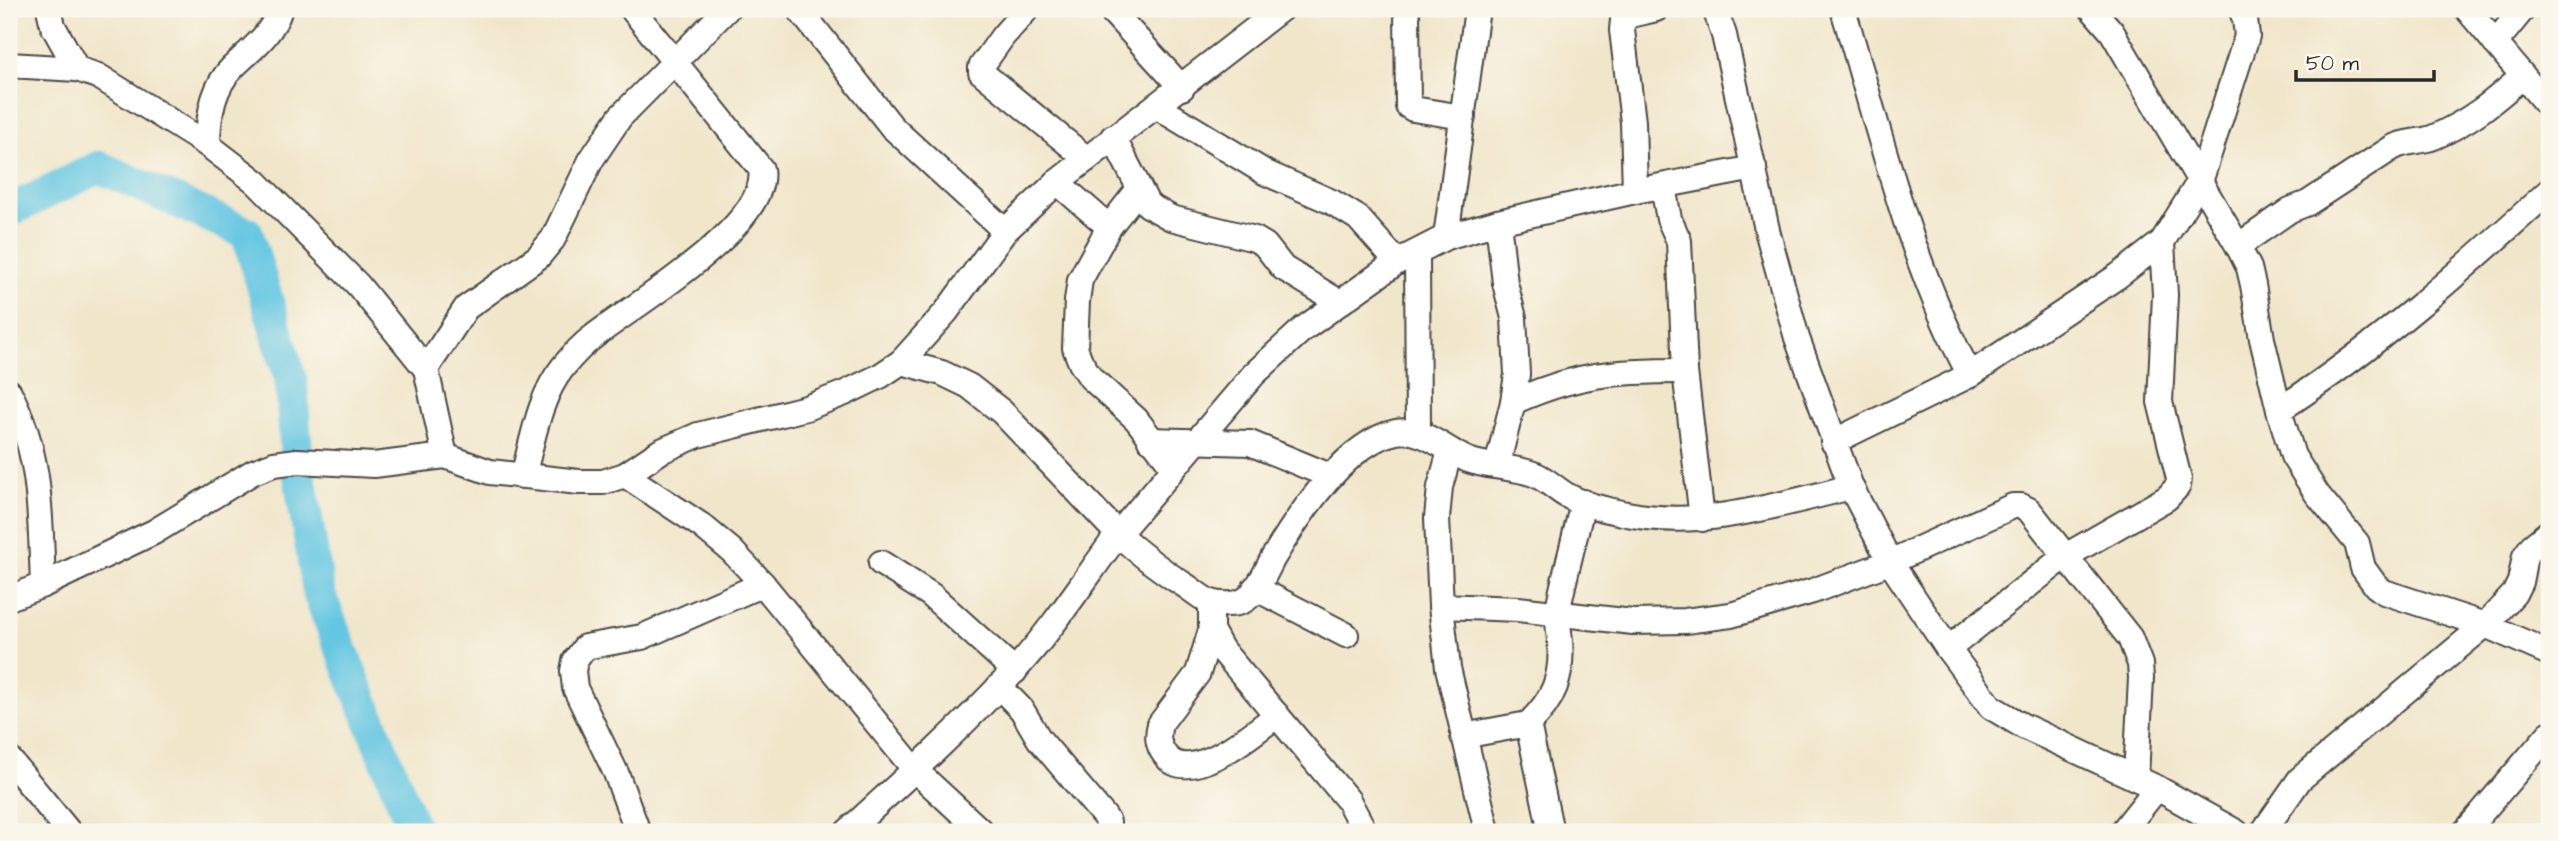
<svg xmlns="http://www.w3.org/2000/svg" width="2558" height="841" font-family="'Architects Daughter',sans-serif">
<rect width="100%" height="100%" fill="#fbf7ec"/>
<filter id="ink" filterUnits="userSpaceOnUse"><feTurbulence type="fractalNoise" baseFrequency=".0143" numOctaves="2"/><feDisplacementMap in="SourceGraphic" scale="14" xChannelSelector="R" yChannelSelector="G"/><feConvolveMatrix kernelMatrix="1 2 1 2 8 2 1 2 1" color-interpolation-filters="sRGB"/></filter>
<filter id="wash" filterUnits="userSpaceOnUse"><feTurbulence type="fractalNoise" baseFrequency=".00686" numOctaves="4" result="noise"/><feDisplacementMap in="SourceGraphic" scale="28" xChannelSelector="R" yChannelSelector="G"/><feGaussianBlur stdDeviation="1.57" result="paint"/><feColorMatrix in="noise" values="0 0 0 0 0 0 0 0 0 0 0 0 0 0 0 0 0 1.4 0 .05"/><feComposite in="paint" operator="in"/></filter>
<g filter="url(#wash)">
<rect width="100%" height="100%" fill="#f0e6ca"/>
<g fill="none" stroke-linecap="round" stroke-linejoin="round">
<polyline stroke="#64c6e2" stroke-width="33" points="9,211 99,167 247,233 291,380 297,461 319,594 415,832"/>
</g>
</g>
<g filter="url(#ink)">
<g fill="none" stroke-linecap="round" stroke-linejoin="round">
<g stroke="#494743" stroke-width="28">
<g id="minor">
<polyline points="49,9 53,26 77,69"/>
<polyline points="799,9 892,127 1005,231"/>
<polyline points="1027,9 1003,36 981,67 981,72 1087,159"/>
<polyline points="1110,9 1182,88"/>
<polyline points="1407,9 1408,106 1413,109 1463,117"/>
<polyline points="1715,9 1724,35 1768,234 1797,338 1851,487 1890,562 1948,649 1991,707 2023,726 2157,788 2236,832"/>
<polyline points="2092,9 2112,32 2238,246 2249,268 2253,285 2262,339 2279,410 2293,456 2317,494 2357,543 2363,568 2376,586 2384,592 2485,625 2549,653"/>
<polyline points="2467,9 2549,107"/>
<polyline points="2495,43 2523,9"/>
<polyline points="9,65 77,69 98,76 208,145 256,182 358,285 426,369 445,456"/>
<polyline points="1156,106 1266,173 1332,202 1358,218 1397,262"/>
<polyline points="1113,137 1148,205 1171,218 1255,239 1265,245 1283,268 1339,302"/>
<path d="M208 145C208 119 212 88 232 68 251 49 271 36 280 9"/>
<path d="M1754 168 1635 191 1498 222 1446 237 1397 262 1303 329 1254 374 1118 534C1140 554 1163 572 1189 588 1196 593 1204 600 1211 602 1220 605 1235 605 1243 601 1257 594 1266 571 1273 558 1298 516 1346 442 1396 432 1423 427 1445 450 1468 460 1490 468 1514 466 1536 475 1547 480 1556 489 1566 495 1584 505 1608 510 1627 514 1703 529 1778 505 1851 487"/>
<polyline points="1057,182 1109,227"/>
<polyline points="1663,187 1669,219 1679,241 1685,371 1702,519"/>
<polyline points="1139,189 1109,227 1080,280 1077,301 1075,348 1081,363 1091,378 1136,419 1174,468"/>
<polyline points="1635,191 1633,122 1622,30 1623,20 1626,16 1656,9"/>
<polyline points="1446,237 1477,9"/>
<path d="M2238 246 2290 210 2308 203 2392 148C2406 140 2420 143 2434 137 2471 121 2493 102 2523 76"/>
<polyline points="1417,253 1418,432"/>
<polyline points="426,369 466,308 538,257 553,239 591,160 620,117 727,9"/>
<polyline points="1970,375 2118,276 2162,242 2201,179 2247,36 2245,19 2241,9"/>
<path d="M9 392C42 454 40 516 43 585"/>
<path d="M1513 402C1578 373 1615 371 1685 371"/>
<path d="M2279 410C2377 347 2463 269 2549 191"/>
<polyline points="1150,440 1250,443 1330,476"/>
<path d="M1833 442 1970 375C1909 261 1880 132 1843 9"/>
<polyline points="1450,451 1440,487 1437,518 1441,606 1448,668 1487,831"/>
<polyline points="1497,466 1513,402 1517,374 1514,318 1505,283 1498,222"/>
<polyline points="625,475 702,526 732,551 763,584 915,770 982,832"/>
<path d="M523 476C533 440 539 397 563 367 572 356 582 345 593 337 633 305 771 225 761 169L632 9"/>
<polyline points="881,563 931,595 1015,671"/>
<polyline points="1255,588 1346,635"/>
<polyline points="9,598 43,585 154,532 253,472 274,464 297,461 374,465 445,456 490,472 579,482 603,482 625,475 661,451 698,435 806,408 845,393 880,376 901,362 946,312 1005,231 1057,182 1281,9"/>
<polyline points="1211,602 1211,630 1222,650 1348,800 1365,832"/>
<polyline points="1441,606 1518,609 1633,622 1685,621 1731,615 1813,591 1890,562 2013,506 2021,506 2029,510 2130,638 2140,664 2141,678 2136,778"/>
<path d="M1211 630 1198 673 1160 724C1157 736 1157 744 1165 755 1189 788 1255 732 1277 715"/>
<polyline points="1948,649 2064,557 2167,498 2178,486 2179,479 2160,402 2165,295 2162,242"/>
<polyline points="999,686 1022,710 1039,739 1104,816 1108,822 1108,832"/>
<path d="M1528 724C1554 700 1563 676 1560 641 1559 631 1557 619 1558 609 1565 573 1575 538 1583 502"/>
<polyline points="1463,736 1528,724 1551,832"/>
<polyline points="9,759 69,832"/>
<polyline points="638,832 616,773 575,688 573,671 575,661 585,647 642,637 763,584"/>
<path d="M847 832C904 780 961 728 1014 671 1053 629 1084 580 1118 534L1002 412 969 386 942 373 901 362"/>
<polyline points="2122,832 2157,788"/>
<polyline points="2263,832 2300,779 2485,625 2514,594 2520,582 2525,556 2532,546 2549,532"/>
<polyline points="2465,832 2549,734"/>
</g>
</g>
<use href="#minor" stroke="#fff" stroke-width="24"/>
</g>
</g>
<rect width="2558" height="841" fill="none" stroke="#fbf7ec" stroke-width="35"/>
<path d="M2296 70v10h138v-10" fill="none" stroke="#2b2b2b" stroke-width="3.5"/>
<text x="2306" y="70" font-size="21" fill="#2b2b2b" stroke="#fbf7ec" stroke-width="5" paint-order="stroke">50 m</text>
</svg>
